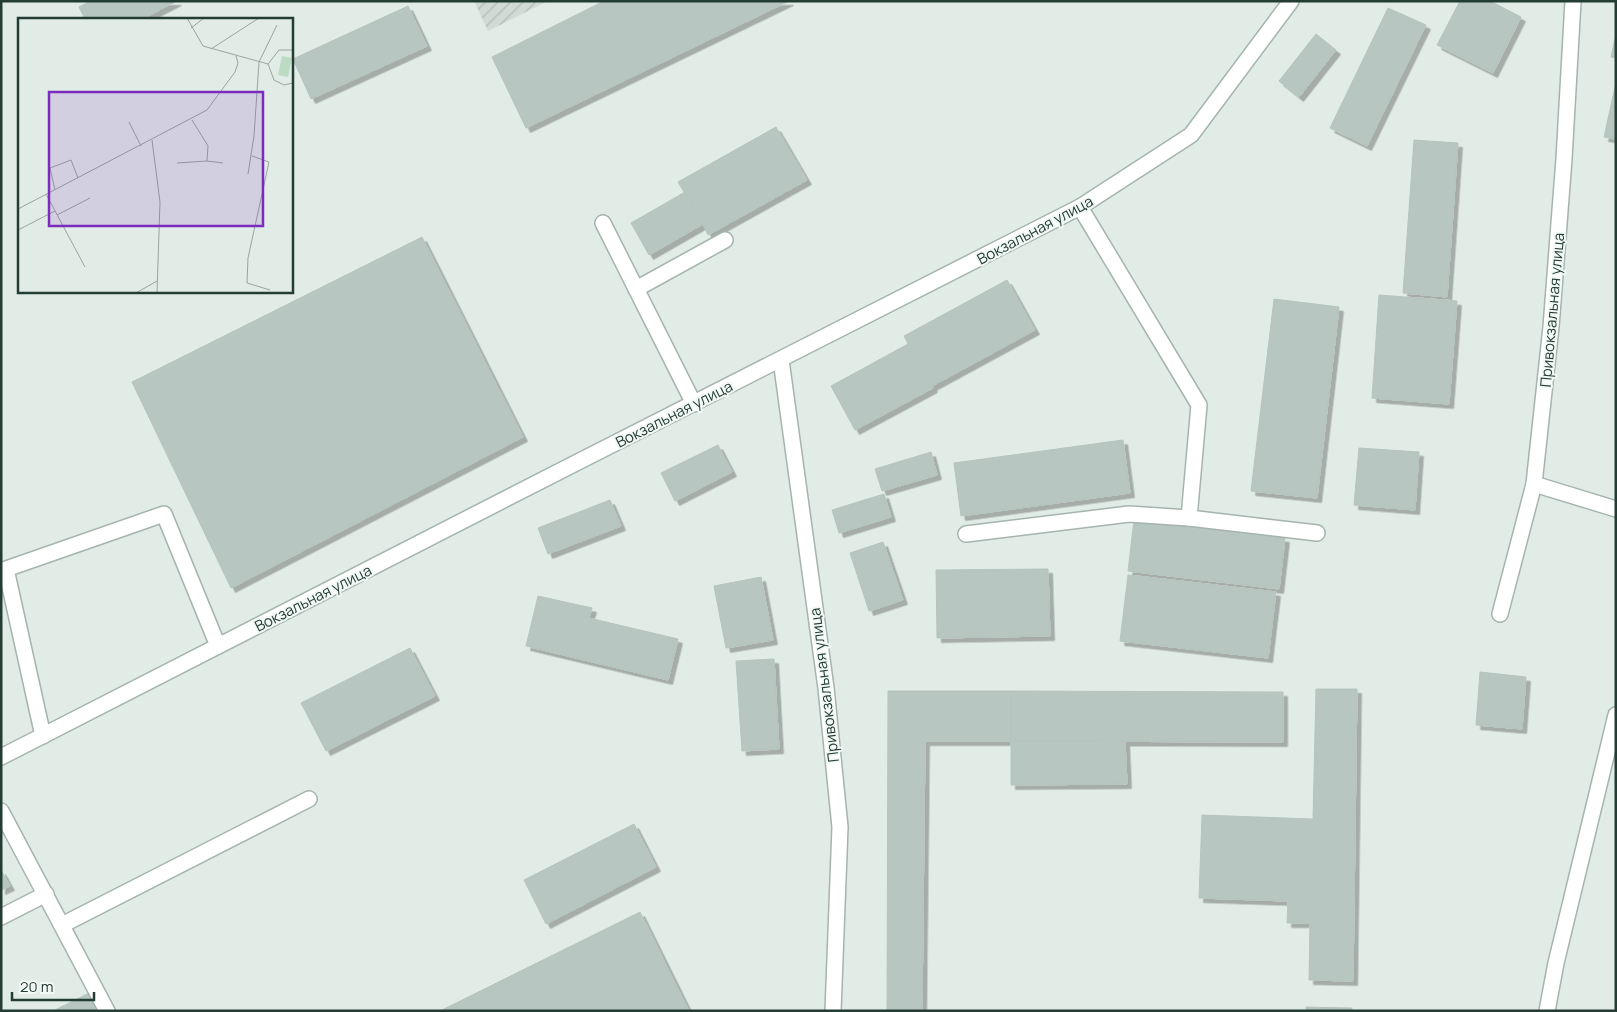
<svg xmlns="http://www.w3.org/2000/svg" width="1617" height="1012" font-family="Manrope,sans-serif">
<defs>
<pattern id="industrial-furrows" width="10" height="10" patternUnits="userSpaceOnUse" patternTransform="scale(1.25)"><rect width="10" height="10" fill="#d0dbd6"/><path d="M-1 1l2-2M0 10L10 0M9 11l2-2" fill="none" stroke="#b2bdb8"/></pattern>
<filter id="shadow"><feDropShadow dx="4.5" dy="4.5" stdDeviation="0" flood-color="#0004"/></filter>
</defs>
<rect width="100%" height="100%" fill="#e2ece7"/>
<polygon fill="url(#industrial-furrows)" points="474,1 548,1 488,31"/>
<g fill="#b7c6c0" stroke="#b4c5bd" filter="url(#shadow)">
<polygon points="91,1 177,1 142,19 85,19 79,7"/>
<polygon points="604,1 789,1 526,128 492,57"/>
<polygon points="1460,1 1490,1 1521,17 1493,73 1437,45"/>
<polygon points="408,6 427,46 311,99 293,59"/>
<polygon points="1388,8 1426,25 1367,146 1330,128"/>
<polygon points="1316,34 1336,50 1299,97 1279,81"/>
<polygon points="1616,34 1616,58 1611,57"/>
<polygon points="1615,87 1616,88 1616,139 1604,137"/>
<polygon points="776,127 807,180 708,235 703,224 678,182"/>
<polygon points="1414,140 1458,143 1447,297 1403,293"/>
<polygon points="685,192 703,224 649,255 631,223"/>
<polygon points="422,237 523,437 231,588 132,382"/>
<polygon points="1007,280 1035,330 932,386 933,388 855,430 831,386 908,344 904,336"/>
<polygon points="1379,295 1457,301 1449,404 1372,398"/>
<polygon points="1274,299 1339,307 1317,498 1251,491"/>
<polygon points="1123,440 1130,493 961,516 954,463"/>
<polygon points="718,445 732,472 675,501 661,473"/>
<polygon points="1359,448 1419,452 1415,510 1354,505"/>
<polygon points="931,452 937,475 882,491 875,469"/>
<polygon points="884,494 891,517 839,533 832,510"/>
<polygon points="610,500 621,526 548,554 538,528"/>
<polygon points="1134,520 1285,538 1279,589 1128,571"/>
<polygon points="883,542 903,600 869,611 850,553"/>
<polygon points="1048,569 1050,636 937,638 936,570"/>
<polygon points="1128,575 1276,592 1268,658 1120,641"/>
<polygon points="761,577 773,640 726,648 714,586"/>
<polygon points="538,596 592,608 589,618 678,639 668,680 526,646"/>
<polygon points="410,648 435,696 326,751 301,703"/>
<polygon points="774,659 779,749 742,751 736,661"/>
<polygon points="1480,672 1526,677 1522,729 1476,725"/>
<polygon points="1316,689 1357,689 1353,981 1309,980 1310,923 1287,923 1288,901 1199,898 1202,815 1313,819"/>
<polygon points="888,691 1011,691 1011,741 925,741 922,1011 887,1011"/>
<polygon points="1011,691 1283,692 1283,742 1011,741"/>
<polygon points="1011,741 1125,741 1127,784 1011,785"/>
<polygon points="634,824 656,867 546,924 524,880"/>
<polygon points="1,870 10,886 1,890"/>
<polygon points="640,912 689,1011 440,1011"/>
<polygon points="89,993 98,1011 53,1011"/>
<polygon points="1306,1007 1352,1008 1352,1011 1306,1011"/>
</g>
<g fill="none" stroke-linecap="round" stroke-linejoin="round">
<g stroke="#a5b4ae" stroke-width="18">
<g id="service">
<polyline points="603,223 694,404"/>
<polyline points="636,289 725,240"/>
<polyline points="1534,484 1616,509"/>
<polyline points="1189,518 1317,533"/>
<polyline points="966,534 1129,514 1189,518 1199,405 1080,207"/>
<polyline points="43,736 6,569 164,514 218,646"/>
<polyline points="1,811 107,1011"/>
<polyline points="1,917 46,894"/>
<polyline points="62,925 309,799"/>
<polyline points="1547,1011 1556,963 1616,715"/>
</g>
</g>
<g stroke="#a5b4ae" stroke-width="18">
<g id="minor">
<polyline points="781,360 826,688 840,827 833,1011"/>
<polyline points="1500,614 1534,484 1551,327 1564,159 1573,1"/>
<polyline points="1,757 568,467 1080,207 1191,135 1291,1"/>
</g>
</g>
<use href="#service" stroke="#fff" stroke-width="15"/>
<use href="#minor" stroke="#fff" stroke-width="15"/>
</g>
<g text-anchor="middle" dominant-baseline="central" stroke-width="4" stroke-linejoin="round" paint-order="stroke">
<g font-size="15" fill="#233c34" stroke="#f2f8f5">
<text transform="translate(1035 230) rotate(-28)">Вокзальная улица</text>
<text transform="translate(1552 310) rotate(-85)">Привокзальная улица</text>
<text transform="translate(674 414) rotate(-27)">Вокзальная улица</text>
<text transform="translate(313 598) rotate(-27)">Вокзальная улица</text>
<text transform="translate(824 685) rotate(-97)">Привокзальная улица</text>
</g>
</g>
<g transform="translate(18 18)">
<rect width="275" height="275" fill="#e2ece7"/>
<path d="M264 38 274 40 270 59 260 57Z" fill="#bbdcc3"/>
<path fill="none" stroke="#96a69f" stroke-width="1" d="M169 0 185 28 250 46M173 10 186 0M193 31 241 0M275 32H261L250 46 256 62 266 67 275 65M111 104 123 128M134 122 142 184 139 275M234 138 251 144 230 240 229 265 252 272M189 143 205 145M159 145 189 143 190 128 174 102M230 156 236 118 241 44 259 7M37 172 32 150 53 142 60 160M28 176 67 249M0 191 189 92 217 54 220 45 218 38M39 197 72 180M0 212 37 193M118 275 139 263"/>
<path fill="#7b2cbf" fill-opacity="0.15" stroke="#7b2cbf" stroke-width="2.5" d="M31 74H245V208H31Z"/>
<rect width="275" height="275" fill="none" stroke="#233c34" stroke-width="2.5"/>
</g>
<rect width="1617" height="1012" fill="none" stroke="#233c34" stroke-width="5"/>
<path d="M12 992v8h82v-8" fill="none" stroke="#233c34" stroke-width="2.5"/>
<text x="20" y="992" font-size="15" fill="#233c34" stroke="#f2f8f5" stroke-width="4" paint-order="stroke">20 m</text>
</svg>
